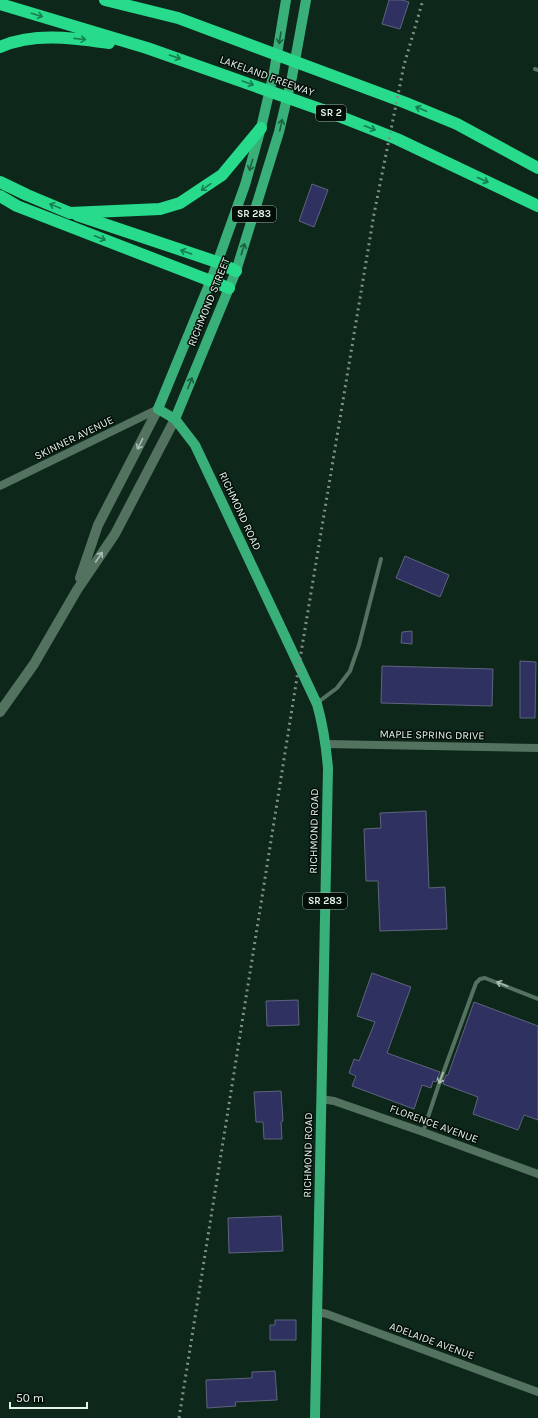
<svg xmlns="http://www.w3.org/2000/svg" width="538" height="1418" font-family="Karla,sans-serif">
<rect width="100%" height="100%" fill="#0d281a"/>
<g fill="#2f3161" stroke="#5f637e">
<polygon points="389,0 402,0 409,2 400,29 382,24"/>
<polygon points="312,184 328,190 314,227 299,221"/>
<polygon points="405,556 449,575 440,597 396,578"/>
<polygon points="412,631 412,644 401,643 402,632"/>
<polygon points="520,661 536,662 535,718 520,718"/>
<polygon points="382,666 493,669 492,706 381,703"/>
<polygon points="426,811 429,888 445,887 447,929 380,931 378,881 366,881 364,829 381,828 380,813"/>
<polygon points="372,973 411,987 387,1053 440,1072 436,1082 433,1081 431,1088 422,1085 414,1109 352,1086 356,1076 349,1073 354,1059 359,1061 375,1022 357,1016"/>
<polygon points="298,1000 299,1025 267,1026 266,1001"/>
<polygon points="474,1002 538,1026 538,1120 524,1115 518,1130 473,1114 478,1097 443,1084 446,1075 448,1075"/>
<polygon points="281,1091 283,1121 281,1122 282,1139 264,1139 263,1122 256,1122 254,1092"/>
<polygon points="281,1216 283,1251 229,1253 228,1218"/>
<polygon points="275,1320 296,1320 296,1340 270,1340 270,1325 275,1325"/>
<polygon points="275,1371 277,1400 235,1402 236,1406 207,1408 206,1380 252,1378 252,1372"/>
</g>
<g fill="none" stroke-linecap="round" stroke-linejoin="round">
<g stroke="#547260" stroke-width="4">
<polyline points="535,69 538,70"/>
<polyline points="317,703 337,688 350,671 359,645 381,559"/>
<polyline points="423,1132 438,1087 476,983 480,979 485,978 538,999"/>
</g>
<g stroke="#547260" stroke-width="8">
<polyline points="0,486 158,409"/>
<polyline points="326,744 538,748"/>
<polyline points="321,1099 334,1101 423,1132 538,1174"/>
<polyline points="318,1312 327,1314 538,1392"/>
</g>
<g stroke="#547260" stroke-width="10">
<polyline points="80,578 98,525 158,409"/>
<polyline points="0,712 34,664 77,590 115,534 175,419"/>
</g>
<g stroke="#39b07a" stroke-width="10">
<path d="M286 0 274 72 261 128 245 185 211 280 158 409 175 419 195 445 317 704C323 725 326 745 328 768L315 1418"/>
<polyline points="175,419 236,271 279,132 292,77 306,0"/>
</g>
<g stroke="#27da8c" stroke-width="12">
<polyline points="105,0 178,18 406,103 457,124 538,168"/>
<polyline points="0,4 147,48 331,113 397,139 538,206"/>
<path d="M0 47C34 32 73 38 109 43"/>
<polyline points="0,182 27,195 70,213 160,209 180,203 222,175 261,128"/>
<polyline points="0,196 17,206 229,288"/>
<polyline points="77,215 217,262 236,271"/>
</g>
<polyline stroke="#7d9286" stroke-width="3" stroke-dasharray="2 4" stroke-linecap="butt" points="179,1418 299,665 374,214 404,65 423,0"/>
</g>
<defs><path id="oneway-shaft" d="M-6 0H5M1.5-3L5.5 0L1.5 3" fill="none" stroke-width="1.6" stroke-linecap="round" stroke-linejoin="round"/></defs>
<g stroke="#177e51">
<use href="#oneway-shaft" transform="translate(37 15) rotate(17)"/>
<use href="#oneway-shaft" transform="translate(80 39) rotate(6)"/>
<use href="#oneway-shaft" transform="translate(175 57) rotate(19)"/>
<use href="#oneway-shaft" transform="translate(248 83) rotate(20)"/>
<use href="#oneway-shaft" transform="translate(421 109) rotate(-157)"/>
<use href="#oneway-shaft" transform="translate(370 128) rotate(21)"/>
<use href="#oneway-shaft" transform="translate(483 180) rotate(24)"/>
<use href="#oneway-shaft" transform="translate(206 187) rotate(145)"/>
<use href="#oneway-shaft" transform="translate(55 206) rotate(-158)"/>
<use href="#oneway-shaft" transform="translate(100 238) rotate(21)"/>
<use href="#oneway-shaft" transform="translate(186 252) rotate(-161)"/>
</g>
<g stroke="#1e5f41">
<use href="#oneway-shaft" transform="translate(280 38) rotate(99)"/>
<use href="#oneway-shaft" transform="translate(281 125) rotate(-78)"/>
<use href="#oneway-shaft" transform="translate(251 165) rotate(106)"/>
<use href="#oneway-shaft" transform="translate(243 249) rotate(-73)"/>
<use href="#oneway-shaft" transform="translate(190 383) rotate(-68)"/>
</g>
<g stroke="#aabfb2">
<use href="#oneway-shaft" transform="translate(140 444) rotate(117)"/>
<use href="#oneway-shaft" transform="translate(99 557) rotate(-56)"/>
<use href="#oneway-shaft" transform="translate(502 984) rotate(-158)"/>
<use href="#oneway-shaft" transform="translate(441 1078) rotate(111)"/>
</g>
<g text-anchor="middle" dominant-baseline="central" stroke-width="3" stroke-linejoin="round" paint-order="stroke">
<g fill="#040e08" stroke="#a0aea6" stroke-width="1">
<rect x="316" y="105" width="30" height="16" rx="3"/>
<rect x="232" y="206" width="44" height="16" rx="3"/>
<rect x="303" y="893" width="44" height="16" rx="3"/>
</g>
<g font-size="10" font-weight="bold" fill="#e3f3e9">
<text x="331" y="113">SR 2</text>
<text x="254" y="214">SR 283</text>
<text x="325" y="901">SR 283</text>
</g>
<g font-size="11" fill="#e3f3e9" stroke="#040e08">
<text transform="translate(267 76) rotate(20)">LAKELAND FREEWAY</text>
<text transform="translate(209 302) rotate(-68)">RICHMOND STREET</text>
<text transform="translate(74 438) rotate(-26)">SKINNER AVENUE</text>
<text transform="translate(240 511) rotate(65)">RICHMOND ROAD</text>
<text transform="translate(432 735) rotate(1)">MAPLE SPRING DRIVE</text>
<text transform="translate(314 831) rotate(-89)">RICHMOND ROAD</text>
<text transform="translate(434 1124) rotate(20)">FLORENCE AVENUE</text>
<text transform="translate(308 1155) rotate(-89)">RICHMOND ROAD</text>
<text transform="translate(432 1341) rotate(20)">ADELAIDE AVENUE</text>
</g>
</g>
<path d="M10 1402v6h77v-6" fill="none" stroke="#e3f3e9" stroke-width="2"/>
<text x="16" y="1402" font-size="12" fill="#e3f3e9" stroke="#040e08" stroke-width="3" paint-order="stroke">50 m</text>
</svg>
